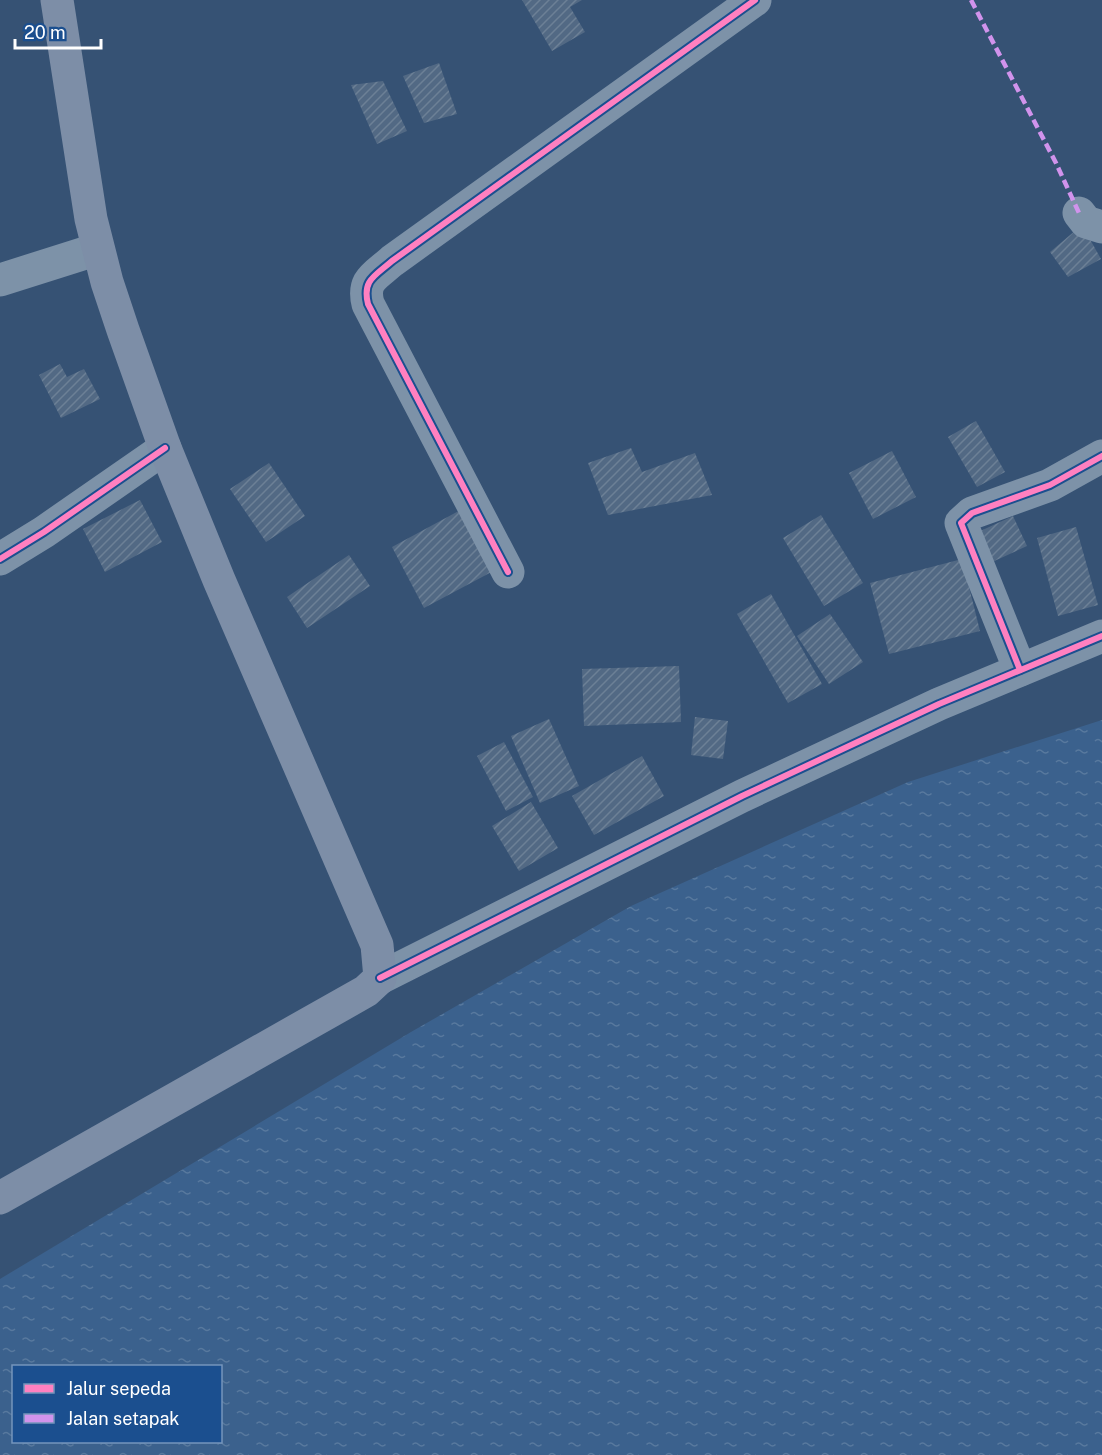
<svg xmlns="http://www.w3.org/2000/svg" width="1102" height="1455" font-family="'Public Sans',sans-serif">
<defs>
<pattern id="water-ripples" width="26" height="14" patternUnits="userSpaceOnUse" patternTransform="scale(1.5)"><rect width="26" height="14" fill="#3b618d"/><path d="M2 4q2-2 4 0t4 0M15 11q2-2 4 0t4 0" fill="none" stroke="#58799e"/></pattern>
<pattern id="building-hatch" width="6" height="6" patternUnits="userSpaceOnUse" patternTransform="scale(1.5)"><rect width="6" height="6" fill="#526984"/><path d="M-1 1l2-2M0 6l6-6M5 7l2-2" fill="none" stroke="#6c8096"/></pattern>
</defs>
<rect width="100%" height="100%" fill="#365274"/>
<path fill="url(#water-ripples)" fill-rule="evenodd" d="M1102 720V1455H0V1279L411 1032 631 906 908 782ZM14 1366H220V1442H14Z"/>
<g fill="url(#building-hatch)">
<polygon points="522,0 582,0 570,7 585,32 552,51"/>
<polygon points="439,63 457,114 424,123 403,76"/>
<polygon points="383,81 407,131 377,144 351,85"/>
<polygon points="1082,225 1101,259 1068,277 1050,252"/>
<polygon points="60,364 67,377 84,369 100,399 61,418 39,375"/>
<polygon points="976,421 1005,472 977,487 948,437"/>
<polygon points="631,448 642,472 695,453 712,495 608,515 588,463"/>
<polygon points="892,451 916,497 873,519 849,473"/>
<polygon points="269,463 305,516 266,542 230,489"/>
<polygon points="140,500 162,542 105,572 83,529"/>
<polygon points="466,507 499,568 424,608 392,547"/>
<polygon points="821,515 863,583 824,606 783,538"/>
<polygon points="1013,516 1027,546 990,563 976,533"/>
<polygon points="1076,527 1098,605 1058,616 1037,538"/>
<polygon points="349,555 370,586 307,628 287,597"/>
<polygon points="962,559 980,631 889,654 870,583"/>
<polygon points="771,594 822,684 788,703 737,614"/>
<polygon points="830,614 863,662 829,684 797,636"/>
<polygon points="679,666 681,722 584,726 582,669"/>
<polygon points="695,717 728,721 723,759 691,755"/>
<polygon points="549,719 579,786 540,803 511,736"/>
<polygon points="504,742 533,797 506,811 477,756"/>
<polygon points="642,756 664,796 594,835 572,796"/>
<polygon points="531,802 558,848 519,871 492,826"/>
</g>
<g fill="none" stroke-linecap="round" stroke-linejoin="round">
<g stroke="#7d92a8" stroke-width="33">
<polyline points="1079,213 1086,222 1102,227"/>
<polyline points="0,280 98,249"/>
<polyline points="0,559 44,532 165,448"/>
<path d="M508 572 368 304C362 280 375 276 392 261L755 0"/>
<polyline points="1020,670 961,523 972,513 1050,485 1102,456"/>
<polyline points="380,978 742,796 939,704 1102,636"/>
</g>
<polyline stroke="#7d8ea7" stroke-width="33" points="0,1198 366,991 380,978 377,945 219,580 165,448 123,330 107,282 91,219 57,0"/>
<polyline stroke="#d193ec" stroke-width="4.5" stroke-dasharray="9 4.5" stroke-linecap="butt" points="971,0 1056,163 1079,213"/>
<g stroke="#1b4f8f" stroke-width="10">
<g id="cycleway">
<polyline points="0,559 44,532 165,448"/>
<path d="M508 572 368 304C362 280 375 276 392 261L755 0"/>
<polyline points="1020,670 961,523 972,513 1050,485 1102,456"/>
<polyline points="380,978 742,796 939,704 1102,636"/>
</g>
</g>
<use href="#cycleway" stroke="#ff80c0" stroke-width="6"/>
</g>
<rect x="12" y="1365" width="210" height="78" fill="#1b4f8f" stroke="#7695bc" stroke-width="1.5"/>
<rect x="24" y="1384" width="30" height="9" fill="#ff80c0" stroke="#7695bc" stroke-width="1.5"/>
<text x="66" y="1395" font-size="18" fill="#ffffff">Jalur sepeda</text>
<rect x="24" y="1414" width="30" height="9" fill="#d193ec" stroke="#7695bc" stroke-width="1.5"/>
<text x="66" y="1425" font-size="18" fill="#ffffff">Jalan setapak</text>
<path d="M15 39v9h86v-9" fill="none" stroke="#ffffff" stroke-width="3"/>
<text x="24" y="39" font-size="18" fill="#ffffff" stroke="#1b4f8f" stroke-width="4.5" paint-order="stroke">20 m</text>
</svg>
